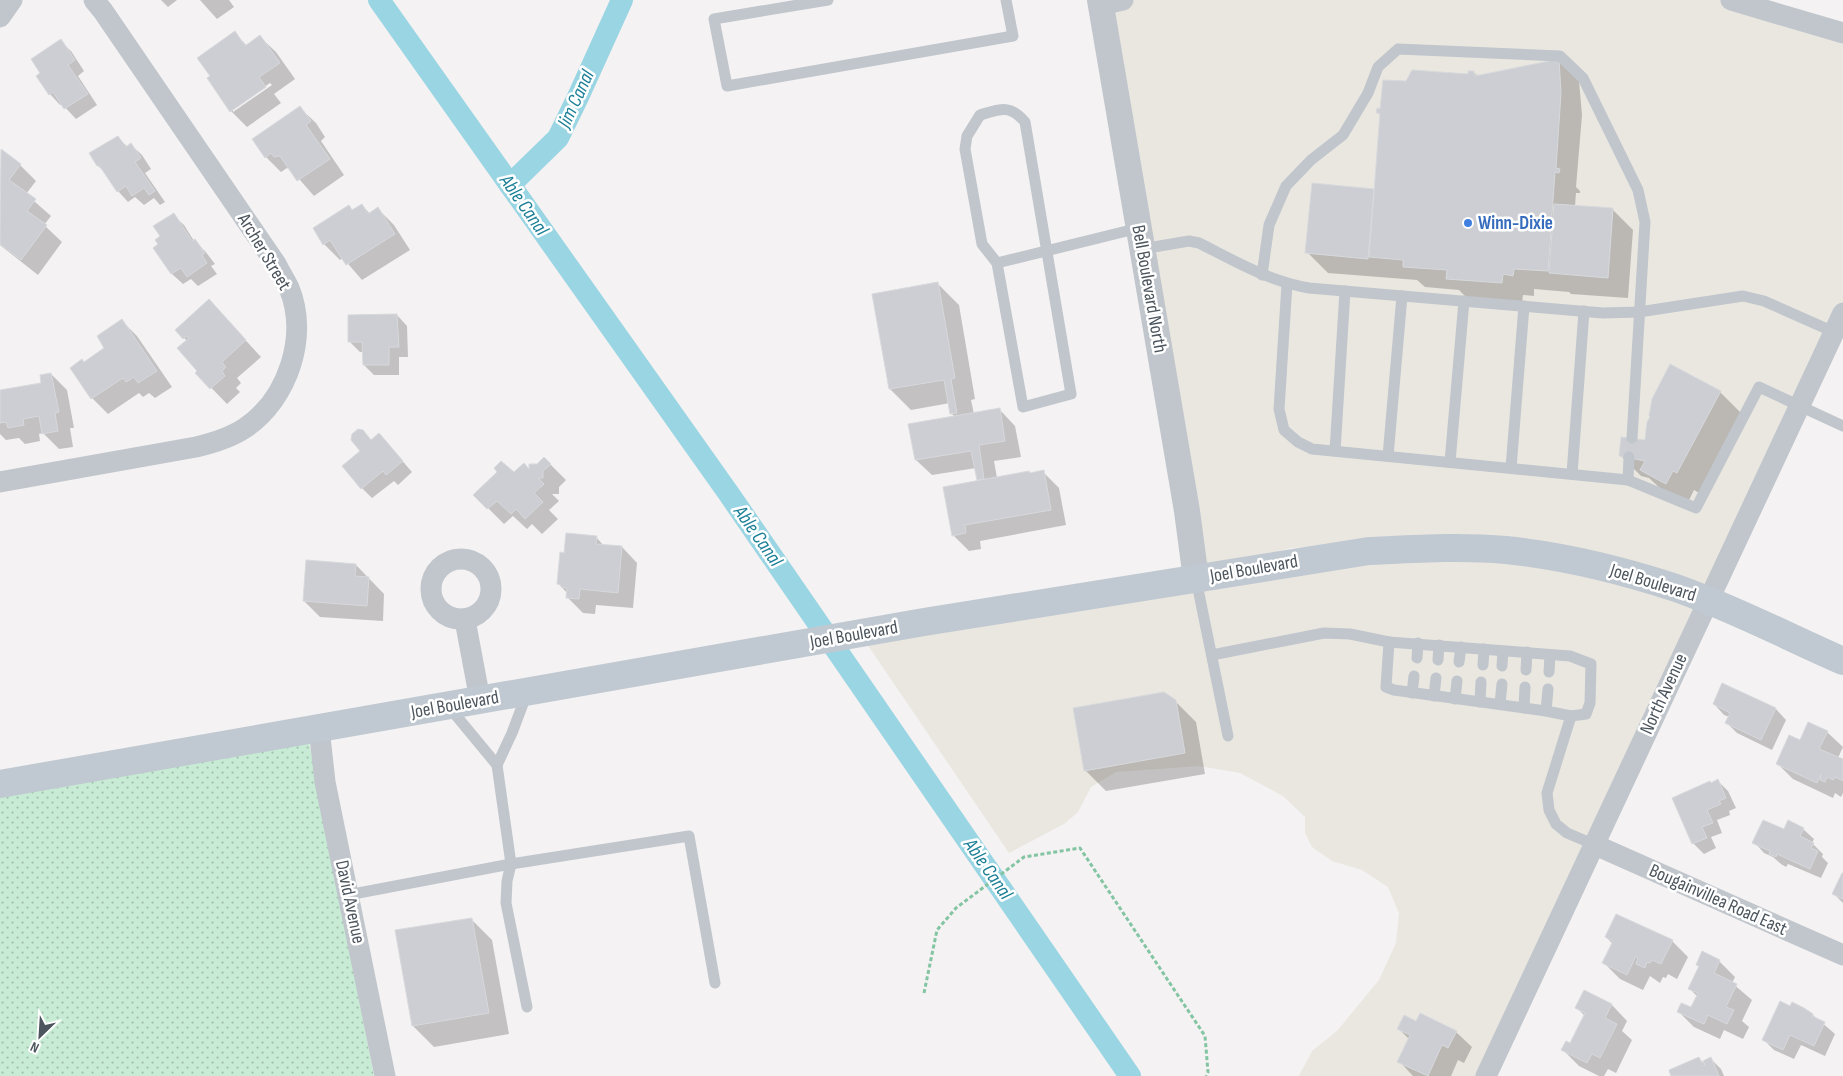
<svg xmlns="http://www.w3.org/2000/svg" width="1843" height="1076" font-family="'Sofia Sans Condensed',sans-serif">
<defs>
<pattern id="grass-dots" width="8" height="8" patternUnits="userSpaceOnUse" patternTransform="scale(1.25)"><rect width="8" height="8" fill="#c7ebd4"/><path d="M2 2h.1M6 6h.1" fill="none" stroke="#a4c1af" stroke-width="1.8" stroke-linecap="round"/></pattern>
</defs>
<rect width="100%" height="100%" fill="#f4f2f2"/>
<g fill="#eae7e0">
<polygon points="1112,0 1749,0 1843,27 1843,318 1713,590 1681,577 1314,547 1291,548 1245,559 1206,565"/>
<polygon points="1437,560 1504,562 1562,571 1620,584 1672,600 1702,612 1480,1076 1299,1076 1312,1051 1337,1031 1379,980 1396,943 1399,913 1388,887 1362,870 1332,861 1312,847 1305,833 1305,817 1283,796 1240,773 1199,766 1116,772 1091,787 1078,812 1064,824 1009,853 867,644 1369,563"/>
</g>
<polygon fill="url(#grass-dots)" points="309,742 374,1076 0,1076 0,796"/>
<g fill="#0003" fill-rule="evenodd">
<polygon points="161,0 177,0 168,7"/>
<polygon points="200,0 229,0 234,7 217,19"/>
<path d="M235 33 247 46 260 37 276 52 295 79 274 94 281 103 247 127 231 111ZM270 83 272 85 233 112V109Z"/>
<polygon points="60,41 71,51 84,71 78,76 97,105 76,119 62,104 60,105 50,94 41,73"/>
<polygon points="1559,60 1579,81 1582,115 1576,187 1580,191 1580,193 1576,193 1575,206 1612,209 1633,230 1628,298 1571,294 1569,292 1534,289 1534,296 1523,295 1522,303 1468,299 1459,290 1425,287 1417,280 1328,273 1307,252 1313,184 1375,190 1381,116 1377,112 1381,110 1406,83 1469,76 1473,72 1478,76"/>
<polygon points="300,108 316,123 325,137 321,141 344,175 314,196 293,172 287,168 281,172 266,157"/>
<polygon points="118,138 128,147 131,145 142,155 151,169 145,173 165,202 160,205 154,198 144,205 135,197 128,202 118,191 106,173 98,166 90,154"/>
<polygon points="1,150 20,165 36,181 26,194 51,216 44,225 62,242 38,275 0,245"/>
<polygon points="362,205 370,214 378,209 394,225 410,250 362,280 343,258 340,260 324,244 349,207 353,211"/>
<polygon points="173,215 184,225 194,241 205,251 215,264 211,266 217,274 198,286 191,279 183,284 172,274 155,248 160,245 162,236"/>
<polygon points="938,284 959,305 975,399 971,400 974,414 1000,410 1015,426 1021,457 994,461 997,478 1043,472 1059,488 1066,525 980,541 981,549 969,551 953,535 978,482 976,468 932,475 916,460 955,417 951,413 950,403 911,410 890,389"/>
<polygon points="209,301 261,357 237,378 241,383 236,388 240,392 227,404 197,373 199,371 187,341 177,330"/>
<polygon points="397,315 407,326 408,357 399,357 399,375 374,375 364,365 364,352 360,352 350,342"/>
<polygon points="122,321 137,336 172,387 155,398 149,393 143,397 139,393 108,414 92,398 84,363 106,348"/>
<polygon points="1671,366 1720,392 1741,413 1699,493 1694,490 1687,504 1663,491 1649,478 1641,476 1620,455 1646,441"/>
<polygon points="51,374 67,390 74,428 70,428 73,447 59,449 43,433 39,434 40,441 25,444 19,438 6,440 0,434 0,391 43,384"/>
<polygon points="362,431 372,441 379,434 412,472 398,485 394,481 372,498 362,488"/>
<polygon points="544,458 566,480 559,487 559,494 552,494 559,501 549,510 558,519 542,534 532,524 527,529 513,516 504,524 475,495 514,474 530,471"/>
<polygon points="596,537 604,546 622,547 637,563 633,608 596,605 595,614 583,613 567,597 567,593 559,584 565,554"/>
<polygon points="356,565 384,594 383,621 320,617 304,601"/>
<polygon points="1723,685 1776,709 1786,720 1772,750 1737,733 1727,723 1730,717 1724,715 1714,704"/>
<polygon points="1175,701 1196,722 1205,774 1106,791 1085,770"/>
<polygon points="1827,732 1843,747 1838,758 1843,760 1843,793 1841,797 1835,793 1833,798 1793,779 1777,763 1800,742"/>
<polygon points="1718,781 1728,791 1736,808 1729,811 1730,815 1717,820 1722,833 1711,837 1716,848 1704,854 1693,843 1712,784"/>
<polygon points="1803,829 1814,839 1812,843 1823,854 1822,857 1828,863 1821,878 1788,864 1786,867 1781,864 1773,857 1764,853 1754,842 1785,831"/>
<polygon points="1843,876 1843,903 1834,894"/>
<polygon points="471,919 492,940 509,1034 434,1047 413,1026 397,931"/>
<polygon points="1606,937 1672,941 1688,957 1677,979 1668,974 1666,978 1663,977 1660,983 1650,976 1643,990 1620,979 1604,963 1613,944"/>
<polygon points="1719,961 1735,977 1732,983 1752,1000 1742,1021 1749,1027 1743,1039 1724,1030 1720,1039 1694,1027 1679,1012 1692,1009 1698,997 1689,988"/>
<polygon points="1612,1005 1627,1021 1622,1031 1632,1040 1616,1073 1608,1069 1604,1076 1599,1076 1579,1066 1563,1050 1571,1045 1585,1016 1577,1008"/>
<polygon points="1813,1015 1835,1034 1825,1056 1801,1045 1794,1059 1774,1050 1764,1040"/>
<polygon points="1417,1023 1456,1032 1472,1047 1464,1063 1458,1060 1451,1076 1413,1076 1399,1061 1409,1039 1399,1029"/>
<polygon points="1699,1058 1706,1066 1711,1059 1721,1069 1724,1076 1673,1076"/>
</g>
<g fill="none" stroke-linecap="round" stroke-linejoin="round">
<g stroke="#9ad5e3" stroke-width="22">
<polyline points="379,0 729,494 1130,1076"/>
<polyline points="510,185 558,138 578,97 622,0"/>
</g>
</g>
<g fill="#cdced4" stroke="#d7d9dc">
<polygon points="235,31 245,46 260,35 280,63 259,77 266,87 230,112 207,78 210,76 197,58"/>
<polygon points="61,39 75,60 68,65 88,94 64,109 53,92 49,95 36,76 40,73 31,59"/>
<polygon points="1559,59 1561,93 1556,168 1560,169 1559,173 1555,172 1548,271 1514,269 1513,276 1503,274 1502,283 1446,279 1447,270 1403,267 1403,260 1369,257 1380,113 1376,113 1377,108 1380,109 1383,80 1406,81 1412,70 1468,74 1468,71 1474,71 1474,75 1480,75"/>
<polygon points="300,106 311,121 306,125 330,159 297,181 280,156 274,157 271,153 265,158 252,139"/>
<polygon points="118,136 126,147 131,143 141,158 135,162 155,191 149,195 144,188 132,196 126,186 117,192 99,165 97,166 89,153"/>
<polygon points="1,149 21,164 9,180 36,199 27,211 47,225 21,260 0,244"/>
<polygon points="1312,183 1374,189 1368,259 1305,253"/>
<polygon points="362,204 368,214 378,207 395,234 346,265 330,240 323,245 313,228 349,205 352,210"/>
<polygon points="1554,204 1613,208 1608,278 1549,273"/>
<polygon points="174,213 192,241 195,239 205,253 202,255 207,263 187,277 181,268 171,274 153,248 158,244 155,240 160,236 153,226"/>
<polygon points="938,282 955,378 951,379 957,413 950,414 944,380 889,389 872,294"/>
<polygon points="209,299 246,340 222,362 226,367 222,371 225,376 210,389 195,373 197,371 177,348 189,338 187,336 183,339 175,330"/>
<polygon points="397,314 399,347 389,347 389,365 363,365 362,342 348,342 348,315"/>
<polygon points="122,319 157,371 138,383 134,377 126,382 123,378 91,399 70,368 82,359 84,362 104,348 97,336"/>
<polygon points="1670,364 1721,391 1677,473 1673,471 1666,484 1640,470 1645,461 1619,456 1621,437 1645,440 1647,422 1650,417 1649,416 1652,399"/>
<polygon points="51,373 59,412 55,413 58,431 42,434 39,416 23,419 24,425 8,428 6,422 0,423 0,390 41,383 40,375"/>
<polygon points="1000,408 1005,441 979,445 984,479 977,480 971,451 915,460 908,424"/>
<polygon points="358,429 363,430 371,440 379,433 403,461 386,475 383,471 361,489 342,466 360,451 351,440 352,434"/>
<polygon points="544,457 551,464 543,471 543,478 538,478 544,484 534,493 543,502 525,519 516,509 511,514 497,501 487,509 473,495 497,472 494,468 501,461 514,472 524,463 529,469 529,464 537,464"/>
<polygon points="1044,470 1051,510 965,525 966,533 952,536 943,487 1029,471 1030,473"/>
<polygon points="566,533 597,536 596,544 622,546 618,593 580,589 579,599 566,598 567,588 561,587 561,585 557,584 560,552 564,553"/>
<polygon points="306,560 356,564 355,576 369,577 367,606 303,601"/>
<polygon points="1722,683 1776,708 1761,740 1725,723 1730,713 1713,704"/>
<polygon points="1164,692 1176,700 1185,753 1084,771 1073,708"/>
<polygon points="1808,722 1828,731 1819,749 1843,759 1843,781 1835,777 1833,780 1827,777 1825,782 1820,780 1821,774 1817,783 1776,764 1789,735 1800,740"/>
<polygon points="1718,779 1726,798 1719,801 1721,804 1707,810 1713,823 1702,827 1707,838 1692,844 1672,798 1710,781 1711,783"/>
<polygon points="1763,820 1784,829 1788,820 1804,828 1800,836 1814,843 1811,848 1818,851 1810,869 1777,854 1776,857 1769,854 1770,851 1752,843"/>
<polygon points="1842,873 1843,873 1843,899 1832,894"/>
<polygon points="1616,914 1673,940 1661,964 1652,960 1650,963 1647,962 1645,968 1636,964 1638,958 1636,956 1627,975 1602,963 1613,941 1605,937"/>
<polygon points="472,918 489,1013 412,1026 395,930"/>
<polygon points="1702,951 1720,960 1714,973 1737,984 1726,1007 1734,1010 1727,1024 1708,1015 1704,1024 1677,1012 1681,1003 1691,1007 1698,993 1688,989 1699,966 1696,965"/>
<polygon points="1584,990 1612,1004 1605,1018 1617,1024 1600,1058 1592,1054 1587,1063 1561,1050 1566,1041 1570,1043 1585,1013 1575,1008"/>
<polygon points="1780,1001 1790,1006 1792,1002 1804,1008 1813,1014 1812,1016 1825,1022 1814,1046 1790,1035 1783,1050 1762,1040"/>
<polygon points="1420,1013 1457,1031 1448,1048 1442,1045 1428,1076 1397,1062 1410,1035 1397,1029 1404,1015 1416,1021"/>
<polygon points="1699,1057 1703,1066 1705,1065 1703,1061 1711,1057 1719,1076 1671,1076 1669,1070"/>
</g>
<g fill="none" stroke-linecap="round" stroke-linejoin="round">
<polyline stroke="#83c5a3" stroke-width="3" stroke-dasharray="4 2.5" stroke-linecap="butt" points="924,993 937,930 956,908 1024,857 1080,848 1205,1036 1208,1072 1206,1076"/>
<g stroke="#c0c6cc" stroke-width="11">
<polyline points="828,0 714,19 727,86 1013,36 1006,0"/>
<path d="M1142 249 1189 241 1199 243C1235 261 1268 281 1309 288L1603 313 1639 312 1743 296 1764 301 1834 332"/>
<path d="M997 263 982 244 965 149 967 136 980 115C1000 109 1010 104 1025 122L1071 394 1023 407 997 263 1139 228"/>
<polyline points="1262,275 1269,225 1286,186 1311,160 1343,135 1368,93 1378,67 1398,49 1560,56 1583,78 1638,190 1645,222 1632,438"/>
<polyline points="1287,284 1279,409 1284,430 1298,442 1312,449 1628,480 1696,508 1759,387 1843,426"/>
<polyline points="1335,451 1345,291"/>
<polyline points="1388,456 1402,296"/>
<polyline points="1450,462 1464,301"/>
<polyline points="1511,468 1524,306"/>
<polyline points="1572,474 1584,311"/>
<polyline points="1628,480 1629,457"/>
<polyline points="1196,579 1228,736"/>
<polyline points="1389,642 1570,656 1591,664 1590,703 1586,714 1571,716"/>
<polyline points="1212,655 1324,633 1350,634 1389,642 1386,687 1394,690 1546,711 1571,716 1547,793 1549,810 1556,824 1567,833 1593,844"/>
<polyline points="1417,658 1418,643"/>
<polyline points="1438,660 1439,645"/>
<polyline points="1459,662 1461,647"/>
<polyline points="1483,665 1484,649"/>
<polyline points="1502,666 1503,651"/>
<polyline points="1526,670 1527,652"/>
<polyline points="1549,672 1550,655"/>
<polyline points="1412,693 1414,676"/>
<polyline points="1434,696 1436,678"/>
<polyline points="1455,699 1457,681"/>
<polyline points="1480,702 1481,682"/>
<polyline points="1500,704 1502,684"/>
<polyline points="449,707 497,765 512,733 527,693"/>
<polyline points="1524,708 1525,687"/>
<polyline points="1546,711 1548,689"/>
<polyline points="497,765 511,864 507,881 506,903 527,1007"/>
<polyline points="348,895 511,864 689,836 715,983"/>
</g>
<g stroke="#c0c6cc" stroke-width="21">
<polyline points="1731,0 1843,33"/>
<polyline points="1101,5 1123,0"/>
<polyline points="0,17 12,0"/>
<path d="M0 482 196 447C213 443 230 438 245 428 288 399 309 336 289 288 285 280 280 272 276 264L103 11 94 0"/>
<circle cx="461" cy="589" r="30"/>
<polyline points="465,620 480,700"/>
<polyline points="319,728 325,782 385,1076"/>
<polyline points="1593,844 1843,955"/>
<polyline points="1486,1076 1843,313"/>
</g>
<polyline stroke="#c0c6cc" stroke-width="26" points="1100,0 1187,511 1196,579"/>
<path stroke="#c0c9d1" stroke-width="28" d="M0 784 924 622 1369 551C1415 549 1460 546 1506 550 1563 556 1621 570 1676 588 1733 608 1788 637 1843 661"/>
</g>
<circle fill="#3f7fe0" stroke="#fff" stroke-width="2" cx="1468" cy="223" r="5"/>
<g text-anchor="middle" dominant-baseline="central" stroke-width="5" stroke-linejoin="round" paint-order="stroke">
<g font-size="19" font-weight="bold" fill="#366cbe" stroke="#fff" text-anchor="start">
<text x="1478" y="223">Winn-Dixie</text>
</g>
<g font-size="19" fill="#4c555d" stroke="#fff">
<text transform="translate(264 252) rotate(59)">Archer Street</text>
<text transform="translate(1149 289) rotate(80)">Bell Boulevard North</text>
<text transform="translate(1254 569) rotate(-10)">Joel Boulevard</text>
<text transform="translate(1653 583) rotate(17)">Joel Boulevard</text>
<text transform="translate(854 635) rotate(-10)">Joel Boulevard</text>
<text transform="translate(1664 694) rotate(-65)">North Avenue</text>
<text transform="translate(455 705) rotate(-10)">Joel Boulevard</text>
<text transform="translate(1718 900) rotate(24)">Bougainvillea Road East</text>
<text transform="translate(350 902) rotate(78)">David Avenue</text>
</g>
<g font-size="20" font-style="italic" fill="#1d8097" stroke="#fff">
<text transform="translate(576 99) rotate(-65)">Jim Canal</text>
<text transform="translate(524 205) rotate(55)">Able Canal</text>
<text transform="translate(758 536) rotate(55)">Able Canal</text>
<text transform="translate(988 869) rotate(55)">Able Canal</text>
</g>
</g>
<g transform="translate(40 1036) rotate(205)" stroke="#ffffff" stroke-width="4" paint-order="stroke">
<path d="M0-4L9 19L0 12L-9 19Z" fill="#4c555d"/>
<text y="-8" font-size="14" font-weight="bold" text-anchor="middle" fill="#4c555d">N</text>
</g>
</svg>
